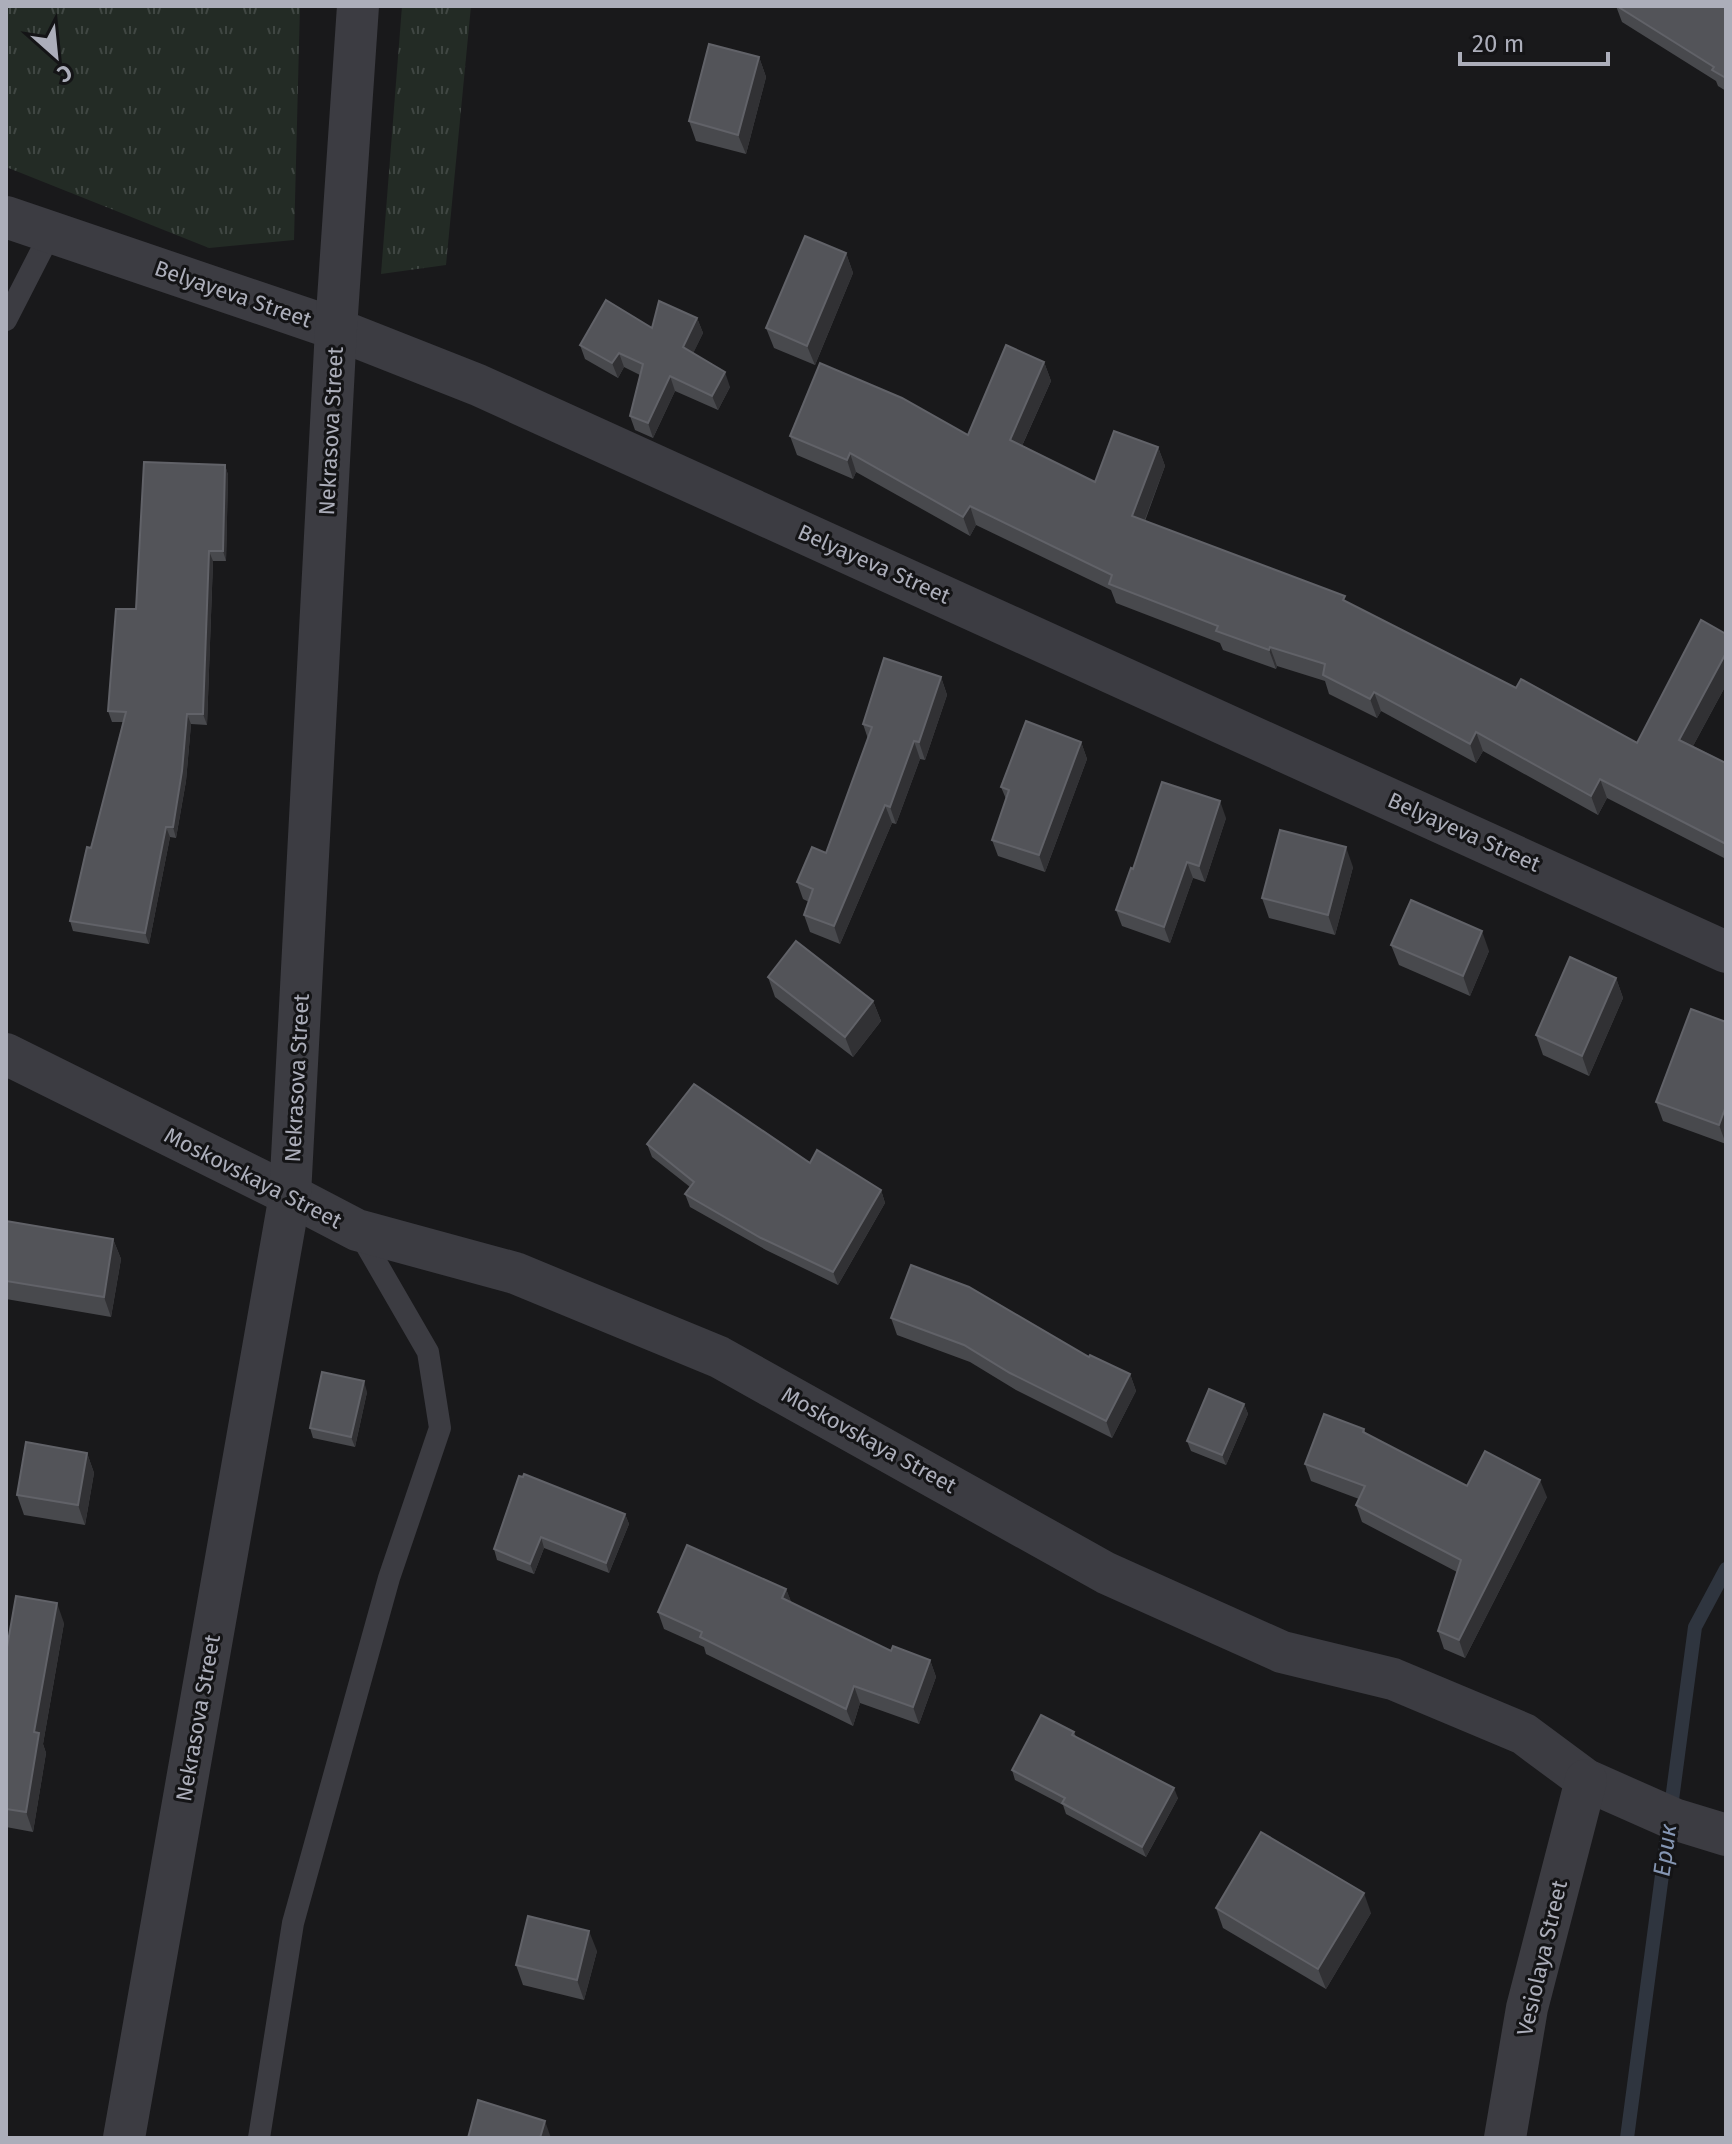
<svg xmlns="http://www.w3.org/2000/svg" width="1732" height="2144" font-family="'Fira Sans',sans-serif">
<defs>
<pattern id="grass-tufts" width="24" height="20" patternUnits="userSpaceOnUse" patternTransform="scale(2)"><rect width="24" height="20" fill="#232b25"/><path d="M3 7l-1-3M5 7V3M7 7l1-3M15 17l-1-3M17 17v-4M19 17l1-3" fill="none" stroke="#404743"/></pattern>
</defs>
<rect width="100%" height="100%" fill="#19191b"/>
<g fill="url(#grass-tufts)">
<polygon points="6,6 300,6 294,240 209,248 6,167"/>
<polygon points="402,6 471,6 446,265 381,274"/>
</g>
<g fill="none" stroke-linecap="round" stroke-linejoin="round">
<polyline stroke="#2f353f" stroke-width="14" points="1627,2138 1695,1627 1726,1569"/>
<g stroke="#3c3c42" stroke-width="22">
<polyline points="6,320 51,232"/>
<polyline points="259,2138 293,1923 389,1578 440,1428 428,1352 358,1231"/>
</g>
<g stroke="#3c3c42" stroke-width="42">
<polyline points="6,217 336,329 478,385 1726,952"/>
<polyline points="6,1054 290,1195 357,1230 515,1273 719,1357 1106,1573 1282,1652 1393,1679 1524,1734 1586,1780 1674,1819 1726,1835"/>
<polyline points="124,2138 290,1195 336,329 358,6"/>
<polyline points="1505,2138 1527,2008 1586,1780"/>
</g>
</g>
<g fill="#48494d">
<polygon points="1616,6 1726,6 1726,91 1718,86 1716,81 1622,22"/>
<polygon points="759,57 766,77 746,154 696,141 689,121"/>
<polygon points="846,253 853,273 815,365 774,348 766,328"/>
<polygon points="697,318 703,333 693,353 730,387 718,410 675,391 653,438 635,430 630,416 640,375 624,367 618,378 585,359 580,345"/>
<polygon points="1044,362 1051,381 1022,446 1095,482 1158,447 1165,466 1145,521 1347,602 1516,688 1637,743 1726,634 1726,685 1693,746 1726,763 1726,859 1607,798 1598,815 1483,751 1476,763 1381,711 1377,718 1329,694 1325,681 1277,666 1276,669 1223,650 1220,643 1116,603 1111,590 976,525 970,536 856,472 853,479 797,455 790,436 968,435"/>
<polygon points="225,465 228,475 226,561 213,561 207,725 191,724 186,781 176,838 170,837 149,944 73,931 70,921 91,848 123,722 112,722 108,711 136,609"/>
<polygon points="941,677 947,695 925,760 920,759 896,824 892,823 840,944 810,932 804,915 809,902 803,899 797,882 826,853 868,739 863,724"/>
<polygon points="1081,742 1087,759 1045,872 998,856 992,840 1006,799 1001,787"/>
<polygon points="1226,818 1205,882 1193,878 1170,943 1122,926 1116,910 1133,869"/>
<polygon points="1353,867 1335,935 1269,918 1262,898"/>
<polygon points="1391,945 1489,951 1470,996 1399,965"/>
<polygon points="768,977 873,1001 881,1021 853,1057 775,997"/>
<polygon points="1616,978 1623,998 1589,1076 1543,1055 1536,1035"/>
<polygon points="1726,1022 1726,1144 1663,1121 1656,1102"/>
<polygon points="647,1144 810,1163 881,1190 885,1203 838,1285 766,1250 690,1207 685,1194 690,1187 652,1157"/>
<polygon points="6,1221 113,1239 121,1259 111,1317 6,1299"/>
<polygon points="891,1318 1089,1357 1130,1374 1136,1391 1112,1438 1016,1390 970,1362 897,1335"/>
<polygon points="367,1392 355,1447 313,1438 310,1428"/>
<polygon points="1244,1404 1248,1414 1226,1465 1191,1451 1187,1441"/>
<polygon points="1364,1429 1366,1434 1467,1486 1547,1497 1465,1658 1444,1649 1438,1631 1457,1572 1362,1522 1356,1505 1359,1499 1311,1481 1305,1464"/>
<polygon points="87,1453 94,1473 85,1525 24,1515 17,1495"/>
<polygon points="625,1514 629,1524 609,1573 544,1548 534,1574 497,1560 494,1549"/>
<polygon points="786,1589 791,1602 891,1651 930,1660 936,1677 919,1724 860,1703 853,1726 706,1654 704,1647 664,1629 658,1612"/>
<polygon points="64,1623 43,1744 46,1753 33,1832 6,1827 6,1653"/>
<polygon points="1074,1732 1076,1737 1178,1798 1146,1857 1066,1814 1063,1805 1015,1780 1012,1770"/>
<polygon points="1216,1908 1371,1913 1326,1989 1223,1928"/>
<polygon points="597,1951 584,2000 523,1985 516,1965"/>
</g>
<g fill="#313134">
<polygon points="759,57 766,77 746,154 738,135"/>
<polygon points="846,253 853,273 815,365 807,346"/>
<polygon points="697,318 703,333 689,362 683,347"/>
<polygon points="619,353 624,367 618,378 612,363"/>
<polygon points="1044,362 1051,381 1016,459 1010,440"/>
<polygon points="725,372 730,387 718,410 712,396"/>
<polygon points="670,376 675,391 653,438 648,423"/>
<polygon points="1158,447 1165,466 1139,535 1132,516"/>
<polygon points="850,453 856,472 853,479 847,460"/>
<polygon points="225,465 228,475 226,561 223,551"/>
<polygon points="970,506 976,525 970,536 963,517"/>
<polygon points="209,551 213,561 207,725 203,714"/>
<polygon points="1270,647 1277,666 1276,669 1269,650"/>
<polygon points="1726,653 1726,685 1686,759 1679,740"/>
<polygon points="941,677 947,695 925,760 919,742"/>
<polygon points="1374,692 1381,711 1377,718 1370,699"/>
<polygon points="187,714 191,724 186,781 176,838 173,827"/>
<polygon points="1476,732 1483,751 1476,763 1470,744"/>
<polygon points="914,741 920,759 896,824 890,807"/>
<polygon points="1081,742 1087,759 1045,872 1039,855"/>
<polygon points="1600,779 1607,798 1598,815 1591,796"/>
<polygon points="1220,801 1226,818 1205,882 1199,866"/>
<polygon points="885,805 892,823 840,944 834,926"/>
<polygon points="166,827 170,837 149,944 145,933"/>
<polygon points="1346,847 1353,867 1335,935 1328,915"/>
<polygon points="1187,862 1193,878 1170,943 1164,927"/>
<polygon points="1482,931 1489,951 1470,996 1463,976"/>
<polygon points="1616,978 1623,998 1589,1076 1582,1056"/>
<polygon points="873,1001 881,1021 853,1057 845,1037"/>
<polygon points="1726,1106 1726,1144 1719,1125"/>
<polygon points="881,1190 885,1203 838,1285 833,1272"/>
<polygon points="113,1239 121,1259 111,1317 104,1297"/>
<polygon points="1130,1374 1136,1391 1112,1438 1106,1421"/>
<polygon points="364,1381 367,1392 355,1447 351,1437"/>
<polygon points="1244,1404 1248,1414 1226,1465 1222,1455"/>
<polygon points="87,1453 94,1473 85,1525 78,1505"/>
<polygon points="1540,1480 1547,1497 1465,1658 1459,1640"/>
<polygon points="625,1514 629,1524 609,1573 606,1563"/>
<polygon points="541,1537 544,1548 534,1574 530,1564"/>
<polygon points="786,1589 793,1606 782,1598"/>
<polygon points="57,1603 64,1623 43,1744 46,1753 33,1832 26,1812 34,1732"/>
<polygon points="930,1660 936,1677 919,1724 913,1707"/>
<polygon points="854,1686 860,1703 853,1726 846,1709"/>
<polygon points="1174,1788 1178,1798 1146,1857 1142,1847"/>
<polygon points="1364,1893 1371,1913 1326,1989 1318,1969"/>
<polygon points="589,1931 597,1951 584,2000 577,1980"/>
<polygon points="545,2121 551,2138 540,2138"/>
</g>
<g fill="#535459" stroke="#616268" stroke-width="2">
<polygon points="1617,6 1726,6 1726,78 1712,70 1714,67"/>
<polygon points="709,44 759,57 738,135 689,121"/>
<polygon points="805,236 846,253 807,346 766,328"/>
<polygon points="606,300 652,328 659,301 697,318 683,347 725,372 712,396 670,376 648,423 630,416 643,364 619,353 612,363 580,345"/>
<polygon points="1006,345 1044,362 1010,440 1095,482 1114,431 1158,447 1132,516 1345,596 1343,600 1516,688 1521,679 1637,743 1701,620 1726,634 1726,653 1679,740 1726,763 1726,844 1600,779 1591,796 1476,732 1470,744 1374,692 1370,699 1323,675 1325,664 1270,647 1269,650 1216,631 1218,626 1109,584 1112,575 970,506 963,517 850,453 847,460 790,436 820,363 902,398 968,435"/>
<polygon points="144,462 225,465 223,551 209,551 203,714 187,714 182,771 173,827 166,827 145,933 70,921 87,847 91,848 126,712 108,711 116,609 136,609"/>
<polygon points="884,658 941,677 919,742 914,741 890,807 885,805 834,926 804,915 813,889 797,882 812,847 826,853 872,727 863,724"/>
<polygon points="1026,721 1081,742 1039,855 992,840 1009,790 1001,787"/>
<polygon points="1162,782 1220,801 1199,866 1187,862 1164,927 1116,910 1131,868 1133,869"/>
<polygon points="1280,830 1346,847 1328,915 1262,898"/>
<polygon points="1411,900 1482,931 1463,976 1391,945"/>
<polygon points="796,941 873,1001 845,1037 768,977"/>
<polygon points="1570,957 1616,978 1582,1056 1536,1035"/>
<polygon points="1691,1009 1726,1022 1726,1106 1719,1125 1656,1102"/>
<polygon points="694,1084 810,1163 817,1150 881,1190 833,1272 761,1238 685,1194 694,1182 647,1144"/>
<polygon points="6,1221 113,1239 104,1297 6,1281"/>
<polygon points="911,1265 969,1287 1089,1357 1090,1355 1130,1374 1106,1421 1010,1373 964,1345 891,1318"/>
<polygon points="322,1372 364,1381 351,1437 310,1428"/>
<polygon points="1209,1389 1244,1404 1222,1455 1187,1441"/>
<polygon points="1324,1414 1364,1429 1363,1432 1467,1486 1485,1451 1540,1480 1459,1640 1438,1631 1461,1560 1356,1505 1365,1486 1305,1464"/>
<polygon points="26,1442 87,1453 78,1505 17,1495"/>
<polygon points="524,1474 625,1514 606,1563 541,1537 530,1564 494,1549 519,1476 523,1477"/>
<polygon points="687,1545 786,1589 782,1598 891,1651 893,1646 930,1660 913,1707 854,1686 846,1709 700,1637 702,1632 658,1612"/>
<polygon points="16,1596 57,1603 34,1732 39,1733 26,1812 6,1809 6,1653"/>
<polygon points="1041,1715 1074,1732 1072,1735 1174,1788 1142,1847 1062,1803 1065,1798 1012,1770"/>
<polygon points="1261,1832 1364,1893 1318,1969 1216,1908"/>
<polygon points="528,1916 589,1931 577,1980 516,1965"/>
<polygon points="478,2100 545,2121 540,2138 468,2138"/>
</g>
<g text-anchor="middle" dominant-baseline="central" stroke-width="6" stroke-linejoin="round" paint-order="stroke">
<g font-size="22" fill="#acaeba" stroke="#141416">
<text transform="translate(233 294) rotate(19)">Belyayeva Street</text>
<text transform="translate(331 431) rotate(-87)">Nekrasova Street</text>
<text transform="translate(874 564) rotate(24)">Belyayeva Street</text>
<text transform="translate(1464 832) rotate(24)">Belyayeva Street</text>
<text transform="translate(297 1078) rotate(-87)">Nekrasova Street</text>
<text transform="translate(253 1178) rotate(27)">Moskovskaya Street</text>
<text transform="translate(869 1440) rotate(29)">Moskovskaya Street</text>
<text transform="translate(198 1718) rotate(-80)">Nekrasova Street</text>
<text transform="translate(1542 1958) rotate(-77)">Vesiolaya Street</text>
</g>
<g font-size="24" font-style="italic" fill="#8596b3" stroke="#141416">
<text transform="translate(1665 1850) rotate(-82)">Ерик</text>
</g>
</g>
<rect width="1732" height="2144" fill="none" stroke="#acaeba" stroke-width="16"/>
<g transform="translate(56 56) rotate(153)" stroke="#141416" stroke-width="6" paint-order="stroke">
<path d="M0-6L14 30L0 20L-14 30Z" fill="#acaeba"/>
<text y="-12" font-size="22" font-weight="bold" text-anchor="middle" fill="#acaeba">С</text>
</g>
<path d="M1460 52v12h148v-12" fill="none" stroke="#acaeba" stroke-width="4"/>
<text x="1472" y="52" font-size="24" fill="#acaeba" stroke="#141416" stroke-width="6" paint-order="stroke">20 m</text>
</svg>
